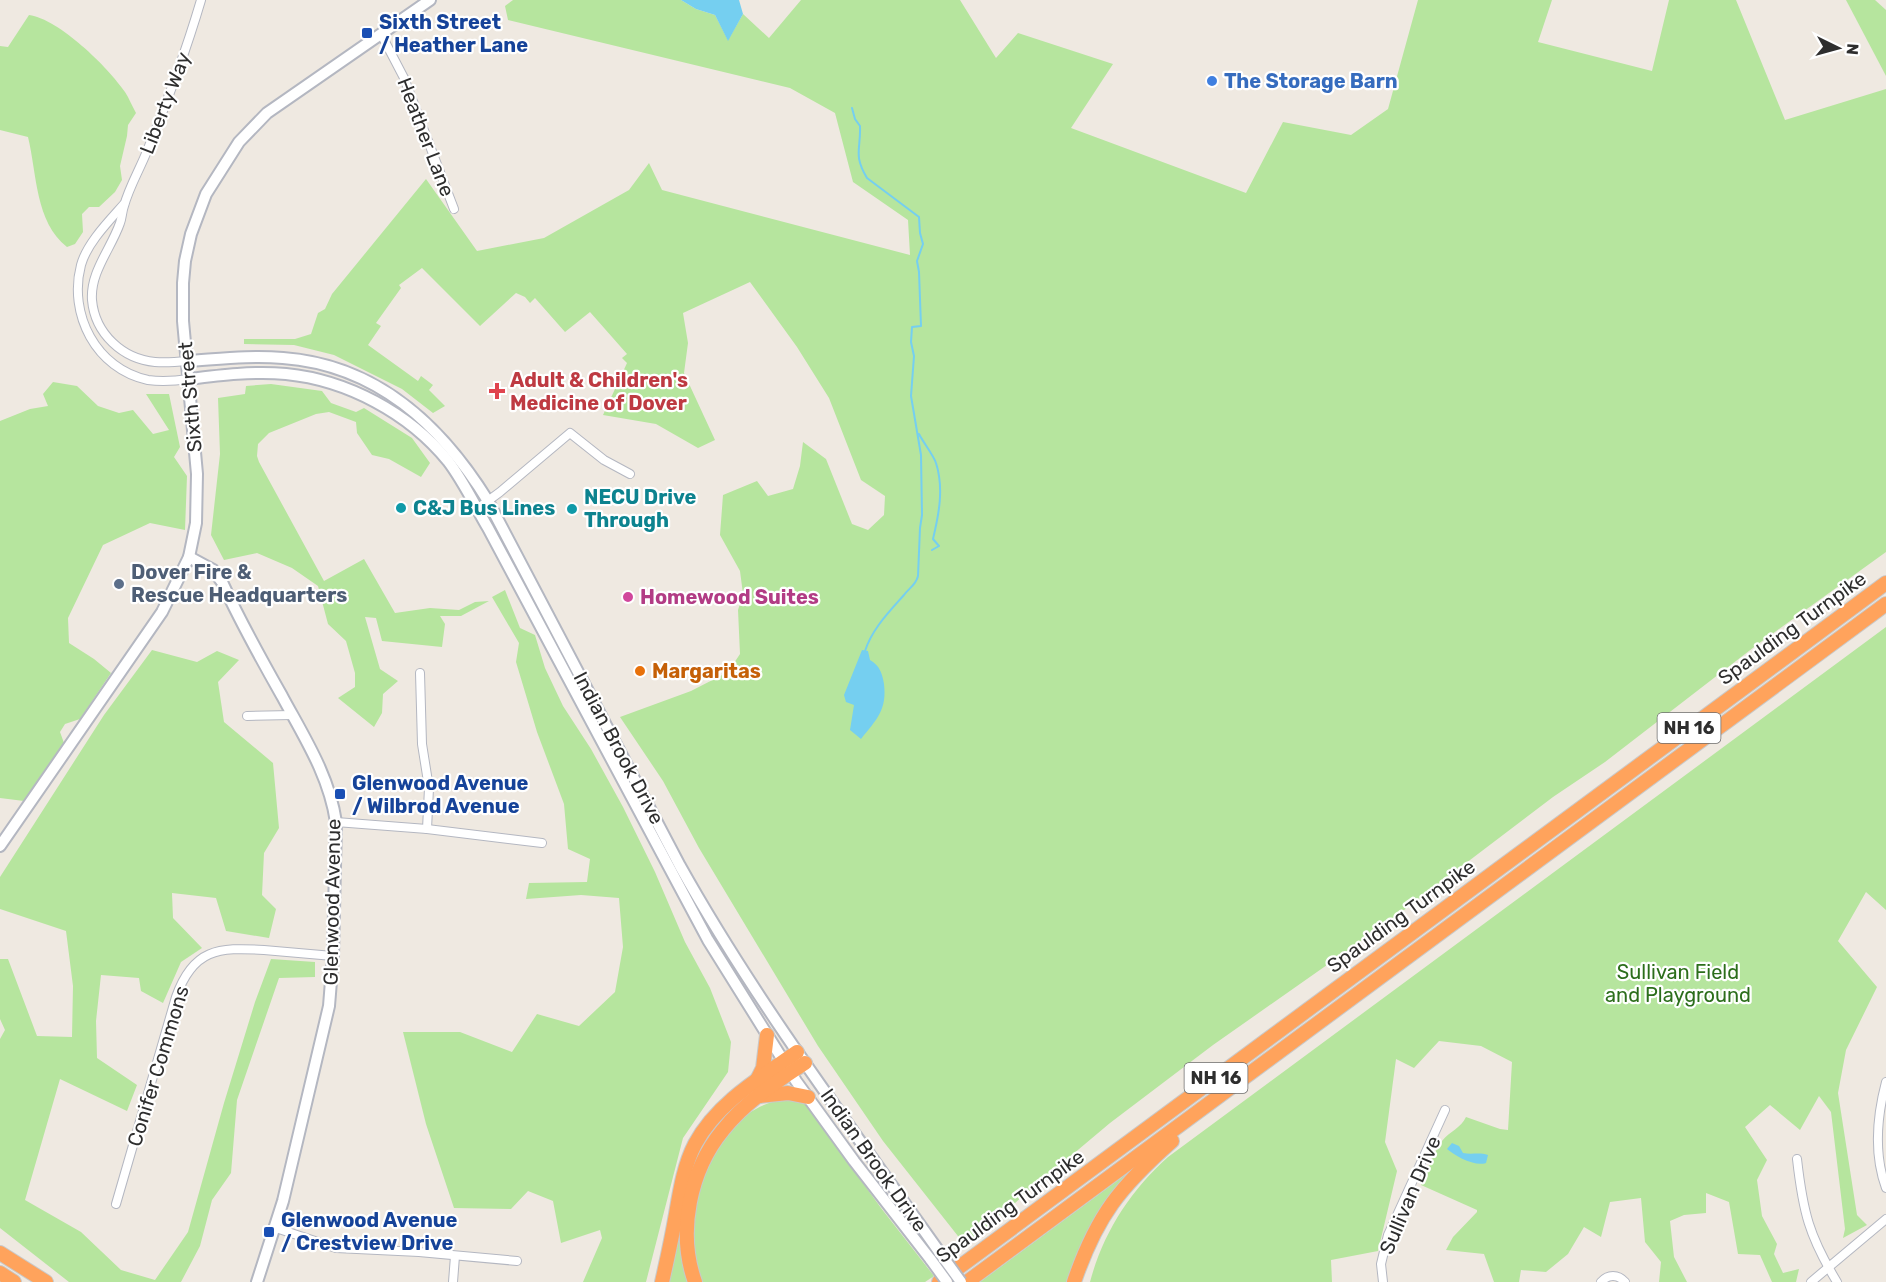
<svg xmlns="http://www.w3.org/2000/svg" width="1886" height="1282" font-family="Rubik,sans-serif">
<rect width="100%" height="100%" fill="#efe9e1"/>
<g fill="#b6e59e">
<polygon points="513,0 681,0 696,9 715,15 728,40 743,14 769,38 801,0 960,0 996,58 1018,33 1113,64 1071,128 1246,193 1283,122 1351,135 1388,109 1418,0 1552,0 1538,42 1652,71 1669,0 1736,0 1785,120 1886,89 1886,552 1758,644 1605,762 1553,797 1391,920 1213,1045 1110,1123 965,1245 883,1141 818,1046 699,848 663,781 620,717 691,691 728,672 740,654 738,610 743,594 740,571 720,535 723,495 757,481 768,496 793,489 800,466 803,442 826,459 852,524 868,530 884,515 885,496 861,480 829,398 797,347 750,282 683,313 688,343 684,373 715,440 698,448 656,424 603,415 627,363 622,358 627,354 590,312 565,332 535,298 530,303 525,297 516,293 480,326 422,268 399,285 401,288 376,323 381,326 368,345 418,381 421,376 433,385 429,390 445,406 433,413 402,389 334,355 294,345 244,344 244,339 295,339 311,334 318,313 325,309 332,294 426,179 477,251 544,238 629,190 649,163 662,190 910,255 908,220 853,182 835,113 790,88 508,20 505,6"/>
<polygon points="1846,0 1875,0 1886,10 1886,76"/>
<path d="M29 15C59 19 108 67 125 92 129 98 132 106 136 113L128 125 127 136 120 166 122 180 115 192 99 207H89L82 214 83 232 75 244 67 247C35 222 37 174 28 137L0 130V46L8 47Z"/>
<polygon points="53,382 77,386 98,406 119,413 133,410 153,434 169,430 146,394 169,394 180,447 174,457 187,476 185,530 150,523 103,545 68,618 69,643 94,659 111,673 80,719 65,724 60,732 64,743 24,801 0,798 0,421 30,409 48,406 43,394"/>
<polygon points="271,384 322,391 331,403 356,412 364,408 412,438 430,463 421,477 389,459 372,455 357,433 356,422 329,412 316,414 269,433 258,444 257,456 259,462 324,581 364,559 395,613 430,608 459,610 475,602 489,601 461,616 440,616 445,624 442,647 382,641 376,618 365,617 380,669 398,681 383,694 382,713 374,727 338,698 355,687 355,673 346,641 328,624 318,586 292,568 257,553 224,560 211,535 220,454 218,398 245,394 246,386"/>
<polygon points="505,590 520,628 535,635 545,668 563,706 591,749 623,807 655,872 685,942 710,988 731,1042 728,1072 683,1138 646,1282 583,1282 602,1238 600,1230 561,1243 553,1201 528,1191 511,1209 454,1208 426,1124 403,1032 460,1032 512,1052 537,1014 579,1026 615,992 623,947 619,898 581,895 526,899 529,883 587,882 590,859 568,849 564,804 537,732 516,662 519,643 492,597"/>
<path d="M1886 627V910L1866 892 1838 941 1877 987 1846 1050 1838 1093 1857 1215 1867 1225 1843 1238 1845 1229 1831 1112 1819 1096 1800 1130 1770 1105 1745 1127 1767 1160 1757 1180 1762 1216 1777 1244 1774 1254 1783 1273 1799 1269 1796 1282H1772L1760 1255 1738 1254 1729 1202 1706 1193V1213L1684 1215 1670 1221 1674 1257 1687 1282H1659L1661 1262 1645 1242 1641 1198 1610 1202 1601 1237 1584 1227 1568 1254 1546 1272 1521 1270 1519 1282H1494L1484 1254 1446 1250 1453 1237 1477 1212V1210L1421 1185C1428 1171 1433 1153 1442 1141 1450 1131 1461 1128 1466 1117L1500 1129 1508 1130 1512 1062 1481 1046 1439 1041 1414 1068 1396 1059 1385 1142 1397 1171 1378 1251 1331 1260 1332 1282H1090C1103 1233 1130 1191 1168 1157Z"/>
<polygon points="152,650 197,662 217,651 239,660 218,682 224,722 273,763 279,828 264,853 262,895 276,909 269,938 226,931 216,898 172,893 173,918 202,948 181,962 163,1003 141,991 139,978 101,975 96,1021 97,1058 137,1085 127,1111 60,1079 25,1200 81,1232 121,1270 155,1280 188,1232 224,1103 255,1002 271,959 315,962 315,977 279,978 237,1100 231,1173 212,1200 200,1246 181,1282 69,1282 0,1228 0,1039 5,1030 0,1019 0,959 8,959 37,1036 72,1037 73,986 66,931 0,909 0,877 104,715"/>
<path d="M750 1093 751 1095 695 1174 692 1282H666C678 1231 685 1161 719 1121 728 1110 739 1102 750 1093Z"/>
<path d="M786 1097 799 1099 808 1107 881 1208 934 1276 925 1282H699C682 1226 699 1150 748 1114 760 1105 772 1102 786 1097Z"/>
<polygon points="1125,1175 1127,1177 1071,1282 980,1282"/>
</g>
<g fill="#75cff0">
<polygon points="681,0 739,0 743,14 728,41 715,15 696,9"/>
<path d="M862 650 868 651 870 660C880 666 882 673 884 684 887 710 877 719 861 739L850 730 854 705 846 702 844 695Z"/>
<path d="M1452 1143 1459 1146 1463 1153C1472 1155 1479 1152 1488 1155L1486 1163C1475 1167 1455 1156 1447 1149Z"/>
</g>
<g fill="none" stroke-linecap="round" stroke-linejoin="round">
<g stroke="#75cff0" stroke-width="2">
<path d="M852 108 855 119 860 126C861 149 853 155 867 178L919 217 920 233 923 244 917 261 919 272 921 326 912 327 911 342 914 356 911 396 921 455 922 515 920 528 918 576C916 585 909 588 904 595 889 612 872 629 865 651"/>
<path d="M919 434C923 442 934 456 936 463 944 488 939 514 933 539L939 546 932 550"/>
</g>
<g stroke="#b4b7c1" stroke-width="10">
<g id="street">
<polyline points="381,34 404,78 454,209"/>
<path d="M124 204C109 221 87 243 81 265 68 314 96 369 148 380 162 382 175 381 189 379"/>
<path d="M187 361C177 362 166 363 155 362 123 359 95 334 92 300 90 272 111 249 120 223 122 218 122 211 124 206 129 187 140 169 147 151 167 102 186 51 201 0"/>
<polyline points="477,509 500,492 570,433 604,460 630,474"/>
<polyline points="420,673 422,744 429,788 427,829"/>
<polyline points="247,716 292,715"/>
<polyline points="336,822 427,829 542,843"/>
<path d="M1886 1082C1877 1116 1874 1155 1886 1188"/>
<path d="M1797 1159C1803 1212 1809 1236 1837 1282"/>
<path d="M116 1204 176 997C193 949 218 947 264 950 287 952 310 954 333 956"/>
<polyline points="276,1228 336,1248 419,1252 517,1261"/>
<polyline points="453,1282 455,1256"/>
<polyline points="1383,1282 1381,1264 1388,1235 1445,1110"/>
<path d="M1601 1282C1608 1274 1618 1274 1625 1282"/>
<polyline points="1811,1282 1886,1219"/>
</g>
</g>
<g stroke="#b4b7c1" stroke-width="14">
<g id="secondary">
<path d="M187 361C219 359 251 355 283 358 377 365 441 425 488 501L680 866C756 1002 850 1126 940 1253"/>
<path d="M189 379C221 375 254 371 286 374 347 380 409 413 448 461 464 482 475 506 488 528L708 940 796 1081 854 1161 931 1260"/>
<path d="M189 557 213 570 222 582C240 621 261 659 282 696 304 737 329 775 336 822L333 956 329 1006 283 1201 257 1282"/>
<polyline points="0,846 162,612 189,557 196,523 197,474 183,321 183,283 185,261 191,234 206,194 239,142 267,113 430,0"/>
</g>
</g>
<g stroke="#c9c9c9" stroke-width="16">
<g id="highway">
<polyline points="757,1080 763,1068 767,1035"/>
<polyline points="760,1096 788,1093 808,1097"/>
<polyline points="0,1253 46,1282"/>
<polyline points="0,1273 14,1282"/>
<path d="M662 1282C667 1260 672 1237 676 1214 680 1191 684 1165 695 1144 717 1103 760 1078 797 1052"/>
<path d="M695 1282C677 1232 690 1170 723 1130 745 1102 776 1082 805 1063"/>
<polyline points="939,1282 1886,583"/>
<polyline points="967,1282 1886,604"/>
<path d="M1074 1282C1097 1215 1120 1187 1172 1141"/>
</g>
</g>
<use href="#street" stroke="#fff" stroke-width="8"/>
<use href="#secondary" stroke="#fff" stroke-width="10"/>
<use href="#highway" stroke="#ffa35c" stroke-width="14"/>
<g stroke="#b4b7c1" stroke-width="14" stroke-linecap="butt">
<g id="secondary-bridge">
<polyline points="940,1253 961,1282"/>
<polyline points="931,1260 947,1282"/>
</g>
</g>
<use href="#secondary-bridge" stroke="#fff" stroke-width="10"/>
</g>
<g fill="#1a4fb4" stroke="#fff" stroke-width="2">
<rect x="361" y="27" width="12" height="12" rx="3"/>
<rect x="334" y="788" width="12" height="12" rx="3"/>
<rect x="263" y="1226" width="12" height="12" rx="3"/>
</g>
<circle fill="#3f7fe0" stroke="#fff" stroke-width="2" cx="1212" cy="81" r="6"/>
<path fill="#e0444e" stroke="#fff" stroke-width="2" d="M494 382h6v6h6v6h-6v6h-6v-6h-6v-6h6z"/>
<g fill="#0f9aa8" stroke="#fff" stroke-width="2">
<circle cx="401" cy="508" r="6"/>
<circle cx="572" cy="509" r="6"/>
</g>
<circle fill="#5c6f8a" stroke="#fff" stroke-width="2" cx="119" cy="584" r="6"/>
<circle fill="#d1479c" stroke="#fff" stroke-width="2" cx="628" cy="597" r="6"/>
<circle fill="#e8710a" stroke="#fff" stroke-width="2" cx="640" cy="671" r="6"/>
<g text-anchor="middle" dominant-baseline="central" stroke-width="4.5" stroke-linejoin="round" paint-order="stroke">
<g fill="#fff" stroke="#6d6d6d" stroke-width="1.5">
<rect x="1657.5" y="713" width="63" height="30" rx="4.5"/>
<rect x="1184.5" y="1063" width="63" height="30" rx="4.5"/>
</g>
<g font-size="18" font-weight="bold" fill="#2e2e2e">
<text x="1689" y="728">NH 16</text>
<text x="1216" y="1078">NH 16</text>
</g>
<g font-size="20" font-weight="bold" fill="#164399" stroke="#fff" text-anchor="start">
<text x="379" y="22">Sixth Street<tspan x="379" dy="23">/ Heather Lane</tspan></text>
<text x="352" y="783">Glenwood Avenue<tspan x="352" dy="23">/ Wilbrod Avenue</tspan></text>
<text x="281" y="1220">Glenwood Avenue<tspan x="281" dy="23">/ Crestview Drive</tspan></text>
</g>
<g font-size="20" font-weight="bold" fill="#366cbe" stroke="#fff" text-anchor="start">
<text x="1224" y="81">The Storage Barn</text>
</g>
<g font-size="20" fill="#2e2e2e" stroke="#fff">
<text transform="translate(165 103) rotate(-69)">Liberty Way</text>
<text transform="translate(426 137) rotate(69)">Heather Lane</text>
<text transform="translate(190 397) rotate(-95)">Sixth Street</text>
<text transform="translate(1792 628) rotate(-36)">Spaulding Turnpike</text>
<text transform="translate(619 748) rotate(62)">Indian Brook Drive</text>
<text transform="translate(332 902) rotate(-89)">Glenwood Avenue</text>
<text transform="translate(1401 916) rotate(-36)">Spaulding Turnpike</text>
<text transform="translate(158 1066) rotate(-73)">Conifer Commons</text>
<text transform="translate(874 1160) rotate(55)">Indian Brook Drive</text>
<text transform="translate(1410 1195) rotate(-67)">Sullivan Drive</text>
<text transform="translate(1010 1206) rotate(-36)">Spaulding Turnpike</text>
</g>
<g font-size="20" font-weight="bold" fill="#be3a42" stroke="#fff" text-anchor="start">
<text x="510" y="380">Adult &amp; Children's<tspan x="510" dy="23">Medicine of Dover</tspan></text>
</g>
<g font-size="20" font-weight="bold" fill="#0d838f" stroke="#fff" text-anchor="start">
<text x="584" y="497">NECU Drive<tspan x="584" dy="23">Through</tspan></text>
<text x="413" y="508">C&amp;J Bus Lines</text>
</g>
<g font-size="20" font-weight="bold" fill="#4e5e75" stroke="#fff" text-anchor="start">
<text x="131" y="572">Dover Fire &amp;<tspan x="131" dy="23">Rescue Headquarters</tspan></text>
</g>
<g font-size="20" font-weight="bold" fill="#b23c85" stroke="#fff" text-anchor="start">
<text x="640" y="597">Homewood Suites</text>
</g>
<g font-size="20" font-weight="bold" fill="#c56008" stroke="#fff" text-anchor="start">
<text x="652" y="671">Margaritas</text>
</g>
<g font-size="20" fill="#2c6e1b" stroke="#fff">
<text x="1678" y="972">Sullivan Field<tspan x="1678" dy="23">and Playground</tspan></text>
</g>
</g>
<g transform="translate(1838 48) rotate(95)" stroke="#ffffff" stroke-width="4.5" paint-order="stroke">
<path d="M0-4.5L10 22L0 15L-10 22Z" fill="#2e2e2e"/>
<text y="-9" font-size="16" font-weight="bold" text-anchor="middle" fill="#2e2e2e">N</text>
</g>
</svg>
